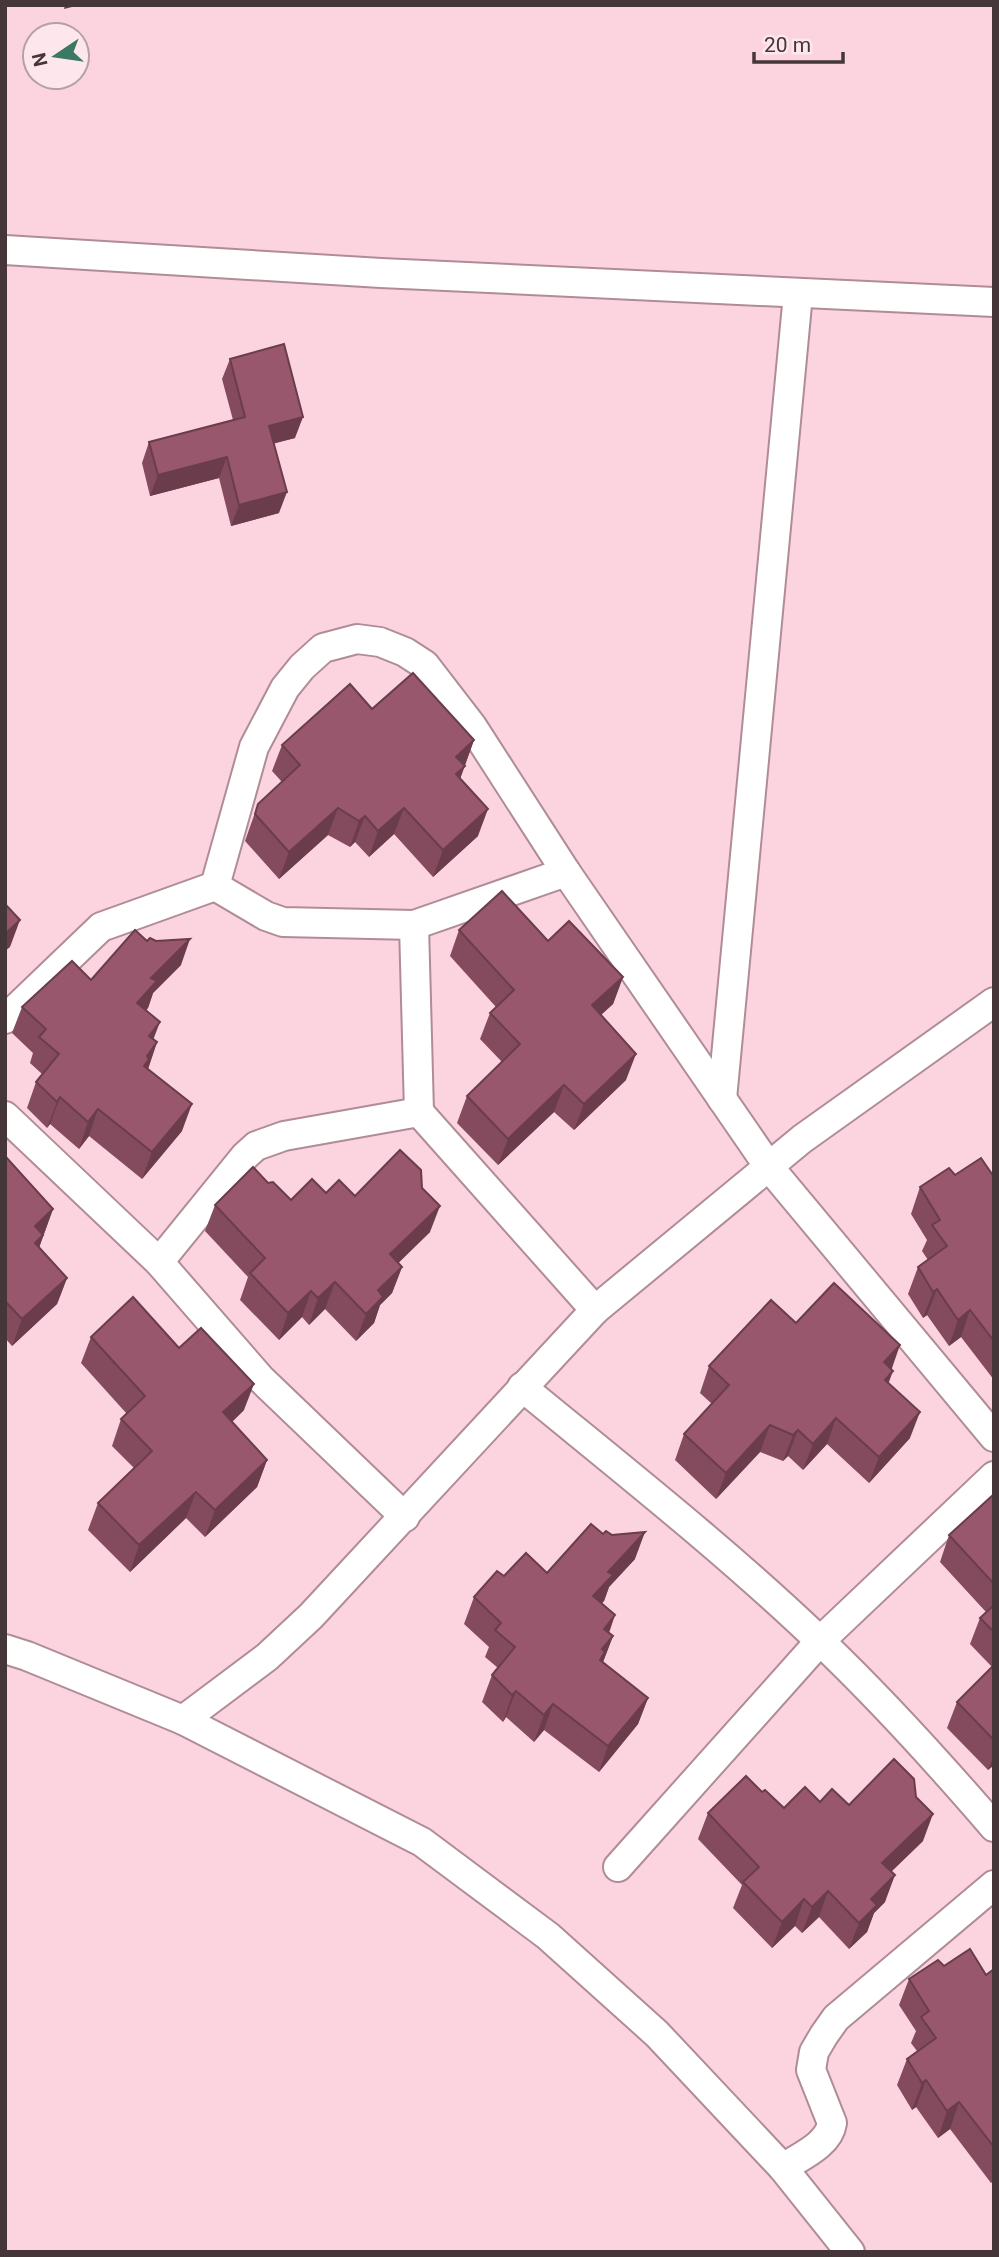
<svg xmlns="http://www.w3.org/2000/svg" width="999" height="2257" font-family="Roboto,sans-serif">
<rect width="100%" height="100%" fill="#fbd4df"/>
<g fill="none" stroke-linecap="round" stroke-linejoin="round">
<g stroke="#b08c96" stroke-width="32">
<g id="street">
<polyline points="5,250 381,273 994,302"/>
<polyline points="215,886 254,747 285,688 302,667 323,648 357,639 380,642 405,652 425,665 472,726 566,872 769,1167 994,1437"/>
<polyline points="414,925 566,872"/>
<polyline points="5,1019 101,927 215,886 266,916 283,922 414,925 419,1112"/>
<polyline points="722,1099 798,294"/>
<polyline points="5,1116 159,1262"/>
<path d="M522 1387C623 1470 726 1551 820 1641 882 1700 938 1762 994 1827"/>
<polyline points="405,1517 260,1378 159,1262 245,1156 256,1146 284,1136 419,1112 595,1310"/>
<polyline points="5,1649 27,1656 183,1720 422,1842 548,1936 657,2034 783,2168 850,2252"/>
<polyline points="183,1720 267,1657 311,1616 595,1310 802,1139 994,1002"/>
<polyline points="618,1867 820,1641 994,1476"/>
<path d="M783 2168C799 2157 829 2145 832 2123L811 2070 814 2052 824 2035 836 2018 994 1885"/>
</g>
</g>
<use href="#street" stroke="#fff" stroke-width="28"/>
</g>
<g fill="#844b5e">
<polygon points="230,359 295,438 274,443 279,513 231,526 219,478 150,496 142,463 149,442 233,420 222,379"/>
<polygon points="372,709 474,740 460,779 478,836 433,877 394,834 369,857 355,842 350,847 328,835 279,879 245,841 258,804 282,782 272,771 282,745"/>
<polygon points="459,930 548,941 623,977 613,1004 601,1015 626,1080 574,1130 554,1112 498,1165 457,1123 467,1096 502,1062 480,1039 490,1013 496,1007 450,956"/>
<polygon points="181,965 153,993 148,1008 146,1010 153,1039 157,1042 148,1069 182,1131 142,1179 89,1136 79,1149 50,1124 47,1128 27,1108 36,1082 42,1074 30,1063 33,1053 12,1033 22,1007 91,980"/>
<polygon points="5,1156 53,1209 39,1247 67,1278 57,1304 12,1346 5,1338"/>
<polygon points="955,1175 994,1177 994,1380 961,1337 949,1346 927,1315 923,1318 908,1294 918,1267 928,1260 922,1251 927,1240 911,1214 920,1187"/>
<polygon points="268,1183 291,1200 326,1193 355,1196 430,1232 398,1263 402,1267 392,1293 380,1305 374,1323 356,1341 325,1309 309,1325 302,1317 279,1340 240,1300 248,1277 205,1231 215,1205"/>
<polygon points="796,1323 891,1370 888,1383 910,1438 869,1483 827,1444 803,1470 788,1456 783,1461 760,1452 716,1499 675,1460 684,1434 712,1404 700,1393 709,1366"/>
<polygon points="91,1337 179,1348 244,1410 232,1422 267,1460 257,1487 205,1537 186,1518 130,1572 88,1530 98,1503 134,1468 112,1446 121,1419 127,1414 81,1363"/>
<polygon points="994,1498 994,1765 988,1770 947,1728 957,1702 992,1667 970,1644 980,1618 986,1612 940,1562 949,1535"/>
<polygon points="635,1559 609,1587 604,1601 602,1603 609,1633 613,1636 603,1662 648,1698 638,1724 599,1772 544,1730 534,1742 506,1717 503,1722 482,1702 492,1675 498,1668 485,1657 489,1647 464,1624 474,1597 504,1576 547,1573"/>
<polygon points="762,1792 784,1808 820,1802 849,1805 916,1797 923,1841 891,1872 885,1902 874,1913 867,1932 849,1949 819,1917 802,1933 795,1926 772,1948 733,1908 742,1885 698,1839 708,1813"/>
<polygon points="944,1966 986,1975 994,1969 994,2181 991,2183 950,2129 938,2138 916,2107 912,2110 897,2085 907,2059 917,2051 911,2043 916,2031 899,2005 909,1979"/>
</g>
<g fill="#6b3d4c">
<polygon points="65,5 80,5 64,9"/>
<polygon points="303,417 295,438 261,447 269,426"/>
<polygon points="227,457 219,478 150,496 158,475"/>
<polygon points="287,492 279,513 231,526 239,505"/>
<polygon points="474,740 455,793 456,757"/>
<polygon points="338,808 328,835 279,879 289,852"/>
<polygon points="404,808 394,834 369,857 378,831"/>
<polygon points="488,809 478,836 433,877 443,850"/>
<polygon points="365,816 355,842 350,847 359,821"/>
<polygon points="20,920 10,947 5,951 5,934"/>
<polygon points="190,939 181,965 153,993 148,1008 128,1029 137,1003 151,978"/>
<polygon points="623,977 613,1004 582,1032 592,1005"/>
<polygon points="160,1022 150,1048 149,1036"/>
<polygon points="157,1042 148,1069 139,1079 147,1056"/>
<polygon points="636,1054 626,1080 574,1130 584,1104"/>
<polygon points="564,1085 554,1112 498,1165 508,1139"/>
<polygon points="60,1097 50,1124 47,1128 57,1102"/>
<polygon points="192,1104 182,1131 142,1179 152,1152"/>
<polygon points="98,1109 89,1136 79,1149 88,1122"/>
<polygon points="440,1206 430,1232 380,1281 390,1254"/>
<polygon points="53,1209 34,1262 35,1226"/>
<polygon points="402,1267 392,1293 380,1305 374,1323 356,1341 366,1314 378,1290"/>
<polygon points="67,1278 57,1304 12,1346 22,1319"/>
<polygon points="335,1282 325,1309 309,1325 318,1298"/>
<polygon points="937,1289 927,1315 923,1318 933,1292"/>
<polygon points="311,1291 302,1317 279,1340 288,1313"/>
<polygon points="970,1310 961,1337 949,1346 958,1320"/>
<polygon points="900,1345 891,1371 884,1362"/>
<polygon points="893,1371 883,1398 885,1380"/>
<polygon points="254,1384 244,1410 214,1439 223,1412"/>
<polygon points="920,1412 910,1438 869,1483 879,1457"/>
<polygon points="836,1418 827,1444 803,1470 813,1444"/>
<polygon points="770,1425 760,1452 716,1499 726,1473"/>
<polygon points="798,1430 788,1456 783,1461 793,1435"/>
<polygon points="267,1460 257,1487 205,1537 215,1510"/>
<polygon points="196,1492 186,1518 130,1572 139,1545"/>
<polygon points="645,1532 635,1559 609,1587 604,1601 584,1623 593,1596 608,1572"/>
<polygon points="615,1615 606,1642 604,1629"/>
<polygon points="613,1636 603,1662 596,1679 602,1649"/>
<polygon points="516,1691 506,1717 503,1722 512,1695"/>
<polygon points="648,1698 638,1724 599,1772 608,1746"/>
<polygon points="553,1704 544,1730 534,1742 544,1715"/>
<polygon points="994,1756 994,1765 988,1770"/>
<polygon points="933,1814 923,1841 873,1889 882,1863"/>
<polygon points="895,1875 885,1902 874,1913 867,1932 849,1949 859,1923 871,1899"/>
<polygon points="828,1891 819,1917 802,1933 812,1907"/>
<polygon points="804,1899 795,1926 772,1948 782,1922"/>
<polygon points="926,2080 916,2107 912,2110 922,2083"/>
<polygon points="959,2102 950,2129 938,2138 947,2111"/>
</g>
<g fill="#99576d" stroke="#6b3d4c" stroke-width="2">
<polygon points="284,344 303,417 269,426 287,492 239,505 227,457 158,475 149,442 245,417 230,359"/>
<polygon points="413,673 474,740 456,757 465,766 456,774 488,809 443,850 404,808 378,831 365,816 359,821 338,808 289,852 255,814 258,804 300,765 282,745 350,684 372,709"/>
<polygon points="502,891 548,941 569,921 623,977 592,1005 636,1054 584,1104 564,1085 508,1139 467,1096 520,1044 490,1013 514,990 459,930"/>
<polygon points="5,904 20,920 5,934"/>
<polygon points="135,930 147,941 150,938 156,941 190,939 151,978 157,981 137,1003 160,1022 149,1036 157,1042 147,1056 149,1059 144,1066 192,1104 152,1152 98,1109 88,1122 60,1097 57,1102 36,1082 59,1054 39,1037 46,1029 22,1007 72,961 91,980"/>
<polygon points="400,1150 421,1170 422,1188 440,1206 390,1254 402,1267 378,1290 383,1297 366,1314 335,1282 318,1298 311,1291 288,1313 250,1273 265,1258 215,1205 253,1167 268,1183 273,1182 291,1200 312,1179 326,1193 339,1180 355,1196"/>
<polygon points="5,1156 53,1209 35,1226 43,1235 35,1243 67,1278 22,1319 5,1301"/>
<polygon points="981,1158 994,1177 994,1341 970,1310 958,1320 937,1289 933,1292 918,1267 947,1246 932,1225 940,1220 920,1187 949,1168 955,1175"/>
<polygon points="834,1283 900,1345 884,1362 893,1371 885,1380 920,1412 879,1457 836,1418 813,1444 798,1430 793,1435 770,1425 726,1473 684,1434 729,1385 709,1366 771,1300 796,1323"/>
<polygon points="133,1297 179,1348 201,1328 254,1384 223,1412 267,1460 215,1510 196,1492 139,1545 98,1503 152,1451 121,1419 145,1396 91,1337"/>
<polygon points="992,1496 994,1498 994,1584 949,1535"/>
<polygon points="591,1524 603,1534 606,1531 612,1535 645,1532 608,1572 613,1575 593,1596 615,1615 604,1629 613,1636 602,1649 605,1652 600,1660 648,1698 608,1746 553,1704 544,1715 516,1691 512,1695 492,1675 515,1647 495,1630 501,1623 474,1597 497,1571 504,1576 526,1553 547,1573"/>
<polygon points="994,1605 994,1632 980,1618"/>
<polygon points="994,1665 994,1740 957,1702"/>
<polygon points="894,1759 914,1779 916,1797 933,1814 882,1863 895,1875 871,1899 877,1905 859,1923 828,1891 812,1907 804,1899 782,1922 743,1882 759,1867 708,1813 746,1776 762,1792 765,1790 784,1808 805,1787 820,1802 832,1789 849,1805"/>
<polygon points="970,1949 986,1975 994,1969 994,2147 959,2102 947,2111 926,2080 922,2083 907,2059 936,2038 921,2017 929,2011 909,1979 938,1960 944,1966"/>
</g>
<rect width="999" height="2257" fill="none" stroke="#45363a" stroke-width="14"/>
<g transform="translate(56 56) rotate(257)"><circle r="33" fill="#fee6ed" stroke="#b4a0a5" stroke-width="2"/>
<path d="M0-5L12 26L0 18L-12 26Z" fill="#3c7965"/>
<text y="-10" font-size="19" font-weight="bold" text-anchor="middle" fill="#45363a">N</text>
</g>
<path d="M754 52v10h89v-10" fill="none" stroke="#45363a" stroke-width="3.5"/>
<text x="764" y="52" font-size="21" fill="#45363a" stroke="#fee6ed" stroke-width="5" paint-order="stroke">20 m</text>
</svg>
